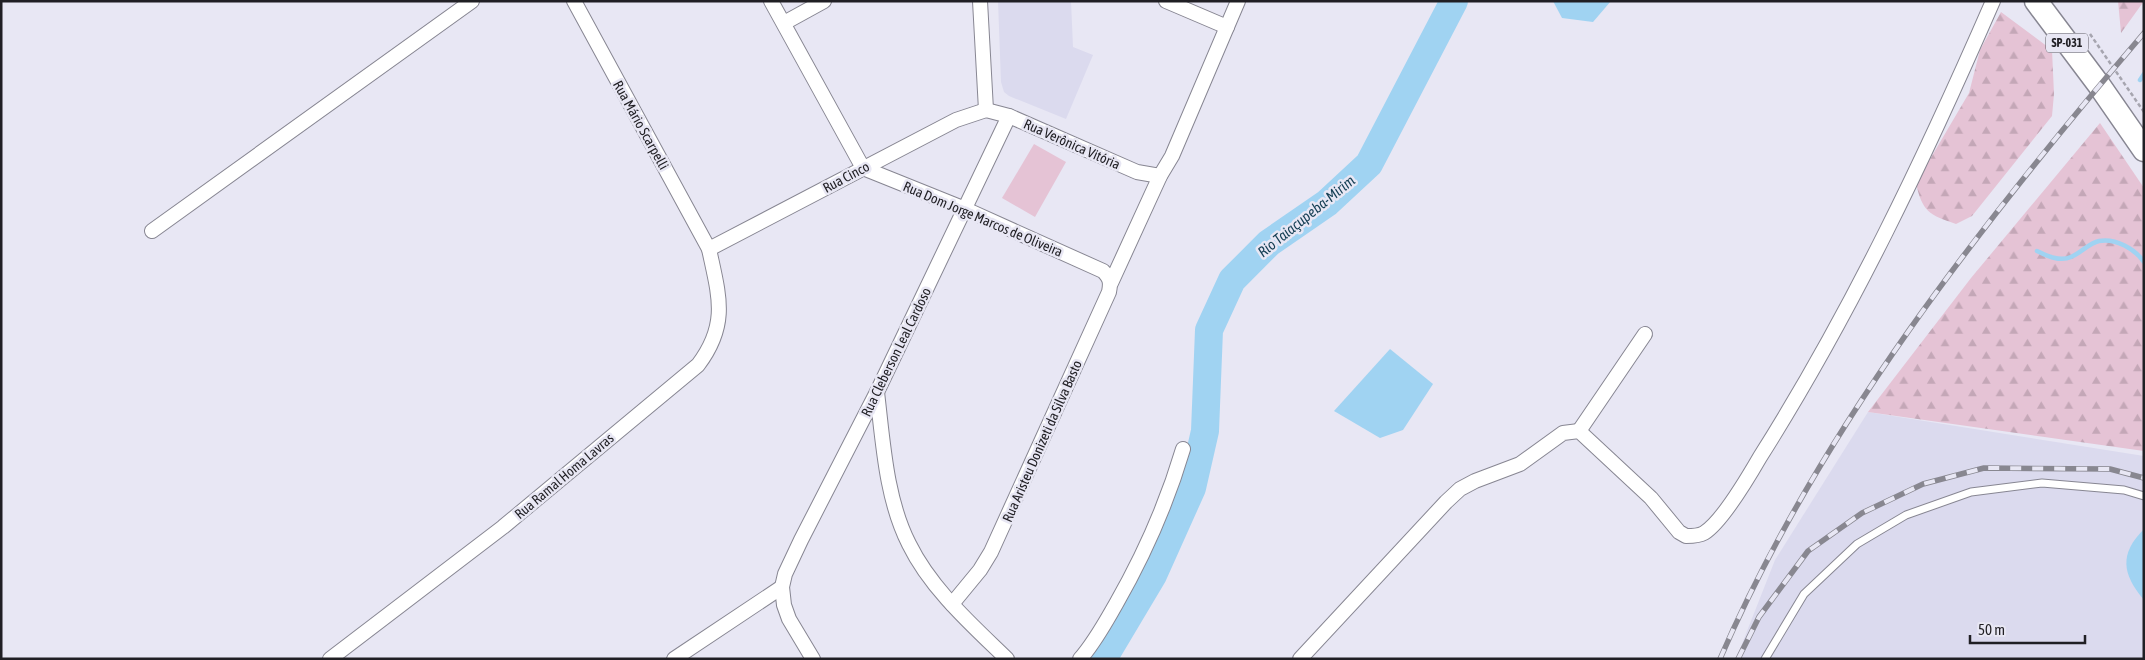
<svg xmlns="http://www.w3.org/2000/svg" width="2145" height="660" font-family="'Asap Condensed',sans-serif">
<defs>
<pattern id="forest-firs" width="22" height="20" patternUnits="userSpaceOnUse" patternTransform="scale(1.25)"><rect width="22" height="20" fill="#e5c3d5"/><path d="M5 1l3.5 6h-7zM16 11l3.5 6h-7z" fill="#c4a7b7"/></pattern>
</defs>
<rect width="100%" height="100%" fill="#e8e7f4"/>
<g fill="#dbdaee">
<polygon points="998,1 1071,1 1073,47 1093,55 1066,119 1009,96 1004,92 1001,82"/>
<polygon points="1868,412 2144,456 2144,659 1736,659 1775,560"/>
</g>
<polygon fill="#e5c3d5" points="1034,144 1066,162 1035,217 1002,198"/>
<g fill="url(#forest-firs)">
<polygon points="2118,1 2144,1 2121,33"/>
<path d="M2001 12 2052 50 2054 94 2052 116 1972 216 1956 224C1929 215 1922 211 1916 183L1969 93 1980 50Z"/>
<polygon points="2100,123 2144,188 2144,451 1868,412 1971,278"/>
</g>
<g fill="#a0d3f2">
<polygon points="1553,1 1611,1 1593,22 1562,18"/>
<polygon points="1390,349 1433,384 1403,430 1380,438 1334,411"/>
<path d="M2144 529V600C2122 574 2119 554 2144 529Z"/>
</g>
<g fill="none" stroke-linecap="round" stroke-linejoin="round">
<g stroke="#a0d3f2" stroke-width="4.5">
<polyline points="2140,80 2144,74"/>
<path d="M2037 251C2047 256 2060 262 2071 257 2081 253 2089 243 2099 241 2116 238 2135 249 2144 262"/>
</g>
<polyline stroke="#a0d3f2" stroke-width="28" points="1103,659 1153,575 1192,488 1205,431 1209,330 1232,280 1269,243 1327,203 1369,164 1454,1"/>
<g stroke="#878692" stroke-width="9">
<polyline id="service" points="1765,659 1804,594 1857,544 1906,515 1971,492 2042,483 2124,490 2144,496"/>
</g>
<g stroke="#878692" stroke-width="16">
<g id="minor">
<path d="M771 1 863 168 965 209 1103 271C1110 278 1111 282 1109 292L991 552 980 570 952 604"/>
<polyline points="980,1 986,110"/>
<polyline points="1166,1 1227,27"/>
<polyline points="784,23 824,1"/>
<polyline points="986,110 1009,116 1137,172 1160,176"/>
<polyline points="152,231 472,1"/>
<polyline points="709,249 956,120 986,110"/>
<polyline points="1111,283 1160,176 1172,156 1238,1"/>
<path d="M877 392C883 442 886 499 909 544 931 589 972 625 1007 659"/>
<polyline points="1579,431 1645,334"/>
<path d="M330 659 503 527 698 365C729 324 719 296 709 249L574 1"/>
<polyline points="674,659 782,587"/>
<polyline points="813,659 789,619 784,605 782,587 785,574 801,540 877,392 1009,116"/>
<path d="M1080 659C1095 642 1105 623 1116 604 1144 555 1167 503 1183 449"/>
<path d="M1300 659 1446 502 1460 489 1475 481 1520 464 1563 433 1579 431 1651 498 1679 532 1686 536C1692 536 1699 536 1704 533 1722 522 1749 476 1760 457 1851 313 1925 157 1993 1"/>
</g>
</g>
<g stroke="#878692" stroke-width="25">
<polyline id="trunk" points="2036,1 2099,85 2144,150"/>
</g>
<polyline stroke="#a6a5af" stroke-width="2.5" stroke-dasharray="4 2.5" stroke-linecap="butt" points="2090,34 2144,112"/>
<use href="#service" stroke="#fff" stroke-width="7"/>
<use href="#minor" stroke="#fff" stroke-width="14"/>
<use href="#trunk" stroke="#fff" stroke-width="22"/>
<g stroke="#888790" stroke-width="5.5">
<g id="rail">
<path d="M1720 659C1819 430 1983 221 2144 33"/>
<polyline points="1738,659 1759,617 1808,551 1862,513 1923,484 1984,468 2110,469 2144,478"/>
</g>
</g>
<use href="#rail" stroke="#e8e7f4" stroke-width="4" stroke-dasharray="11" stroke-linecap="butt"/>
</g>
<g text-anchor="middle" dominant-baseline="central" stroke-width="5" stroke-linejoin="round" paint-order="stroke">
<rect fill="#e8e7f4" stroke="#5c5b62" stroke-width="1" x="2046" y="33.5" width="42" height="19" rx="4"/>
<g font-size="12" font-weight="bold" fill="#201f24">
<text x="2067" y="43">SP-031</text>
</g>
<g font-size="14" fill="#201f24" stroke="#e8e7f4">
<text transform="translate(641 125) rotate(61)">Rua Mário Scarpelli</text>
<text transform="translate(1072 144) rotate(24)">Rua Verônica Vitória</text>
<text transform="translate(846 177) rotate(-28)">Rua Cinco</text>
<text transform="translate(983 219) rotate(23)">Rua Dom Jorge Marcos de Oliveira</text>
<text transform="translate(896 352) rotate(-64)">Rua Cleberson Leal Cardoso</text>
<text transform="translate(1042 441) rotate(-66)">Rua Aristeu Donizeti da Silva Basto</text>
<text transform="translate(564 476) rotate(-40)">Rua Ramal Homa Lavras</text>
</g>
<g font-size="15" font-style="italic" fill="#143e53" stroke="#e8e7f4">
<text transform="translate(1306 216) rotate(-39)">Rio Taiaçupeba-Mirim</text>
</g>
</g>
<rect width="2145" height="660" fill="none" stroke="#201f24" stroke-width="5"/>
<path d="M1970 635v8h115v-8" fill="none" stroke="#201f24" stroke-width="2.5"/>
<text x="1978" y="635" font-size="15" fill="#201f24" stroke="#e8e7f4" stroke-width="4" paint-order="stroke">50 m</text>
</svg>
